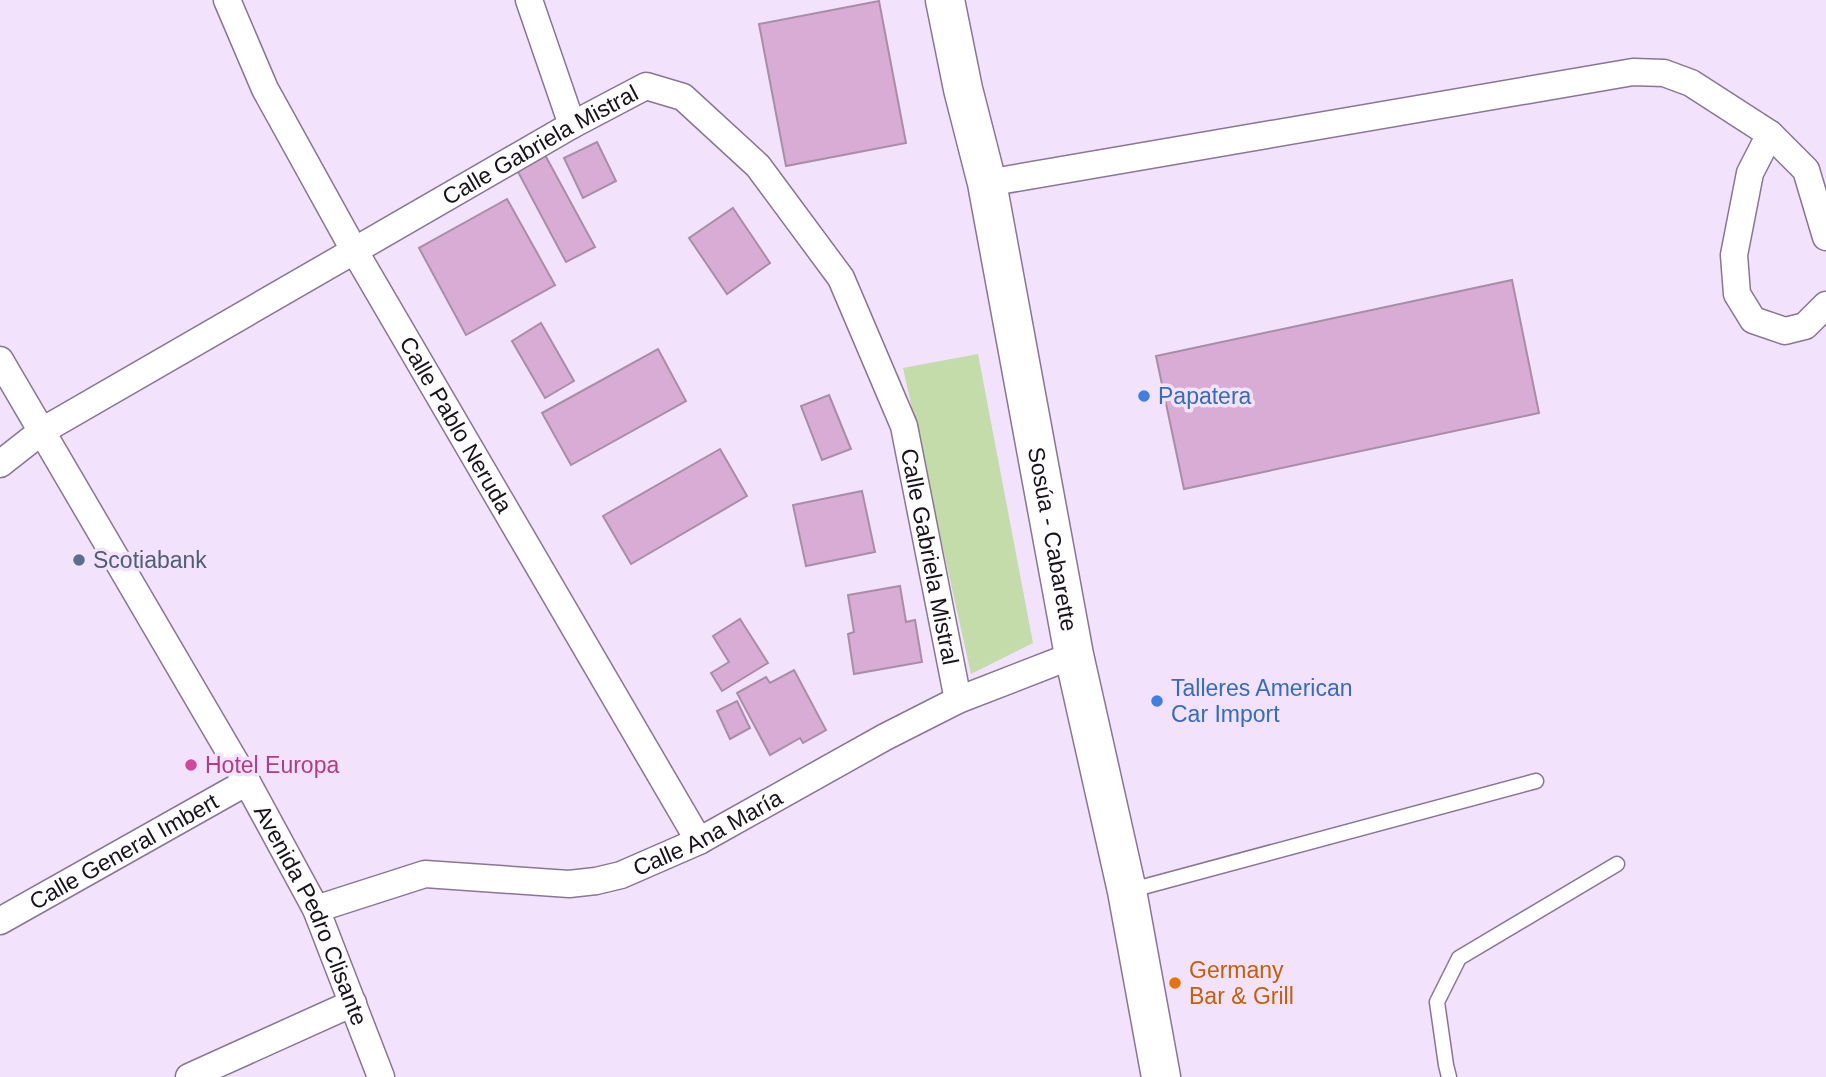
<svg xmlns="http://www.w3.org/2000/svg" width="1826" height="1077" font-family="Arial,sans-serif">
<rect width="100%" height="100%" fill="#f2e2fc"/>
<polygon fill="#c4dcaa" points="978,354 1033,643 971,674 903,368"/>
<g fill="#d8acd4" stroke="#a98da7" stroke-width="2">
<polygon points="879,1 906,143 786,166 759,24"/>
<polygon points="597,142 616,181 583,198 564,158"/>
<polygon points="545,155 595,247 566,262 517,170"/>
<polygon points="507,199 555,285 466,335 419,248"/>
<polygon points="733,208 770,263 727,294 689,238"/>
<polygon points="1512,280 1539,413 1184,489 1156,356"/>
<polygon points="541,323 574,381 545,398 512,341"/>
<polygon points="658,349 686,401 571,465 542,413"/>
<polygon points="829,395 851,449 822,460 801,406"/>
<polygon points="720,449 747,496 631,564 603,516"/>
<polygon points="862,491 875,552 806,566 793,505"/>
<polygon points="900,586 906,622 915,620 922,662 854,674 848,634 854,632 848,595"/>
<polygon points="740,619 768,663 722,691 711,673 729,662 713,636"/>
<polygon points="794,670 826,730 803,743 800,738 770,755 737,693 766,677 770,683"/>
<polygon points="737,701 750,728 730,739 717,711"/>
</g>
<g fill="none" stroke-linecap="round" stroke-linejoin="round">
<g stroke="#887693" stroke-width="17">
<g id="service">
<polyline points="1128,891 1536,781"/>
<polyline points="1449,1077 1446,1065 1437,1002 1459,958 1617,864"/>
</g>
</g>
<g stroke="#887693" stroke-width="29">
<g id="minor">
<path id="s1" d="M227 0 265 89 354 250 699 841"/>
<polyline points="529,0 572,125"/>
<polyline points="1770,134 1750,173 1734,255 1737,294 1753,320 1785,331 1805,326 1826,305"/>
<polyline points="987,183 1633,72 1664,73 1691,83 1770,134 1806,170 1826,237"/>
<path id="s2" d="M0 360 247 782 316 909 381 1077"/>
<path id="s3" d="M0 464 42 431 572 125 646 86 683 97 758 166 841 278 904 426 958 700"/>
<path id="s4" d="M316 909 425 874 569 884 596 881 621 875 699 841 885 737 958 700 1074 655"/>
<path id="s5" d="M0 921 247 782"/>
<polyline points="189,1077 353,1003"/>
</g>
</g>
<g stroke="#887693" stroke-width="41">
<g id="primary">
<path id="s6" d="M945 0 963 89 987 183 1074 655 1127 891 1161 1077"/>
</g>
</g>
<use href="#service" stroke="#fff" stroke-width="14"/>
<use href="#minor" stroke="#fff" stroke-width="26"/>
<use href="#primary" stroke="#fff" stroke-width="38"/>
</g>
<g fill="#3f7fe0" stroke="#f2e2fc" stroke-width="2.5">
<circle cx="1144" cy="396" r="7"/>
<circle cx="1157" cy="701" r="7"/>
</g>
<circle fill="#5c6f8a" stroke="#f2e2fc" stroke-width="2.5" cx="79" cy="560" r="7"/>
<circle fill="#d1479c" stroke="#f2e2fc" stroke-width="2.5" cx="191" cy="765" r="7"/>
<circle fill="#e8710a" stroke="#f2e2fc" stroke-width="2.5" cx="1175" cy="983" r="7"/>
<g text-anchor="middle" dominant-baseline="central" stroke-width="7" stroke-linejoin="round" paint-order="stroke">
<g font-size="23" fill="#19121d" stroke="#f2e2fc">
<text stroke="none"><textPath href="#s3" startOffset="628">Calle Gabriela Mistral</textPath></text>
<text stroke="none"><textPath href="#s1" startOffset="483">Calle Pablo Neruda</textPath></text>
<text stroke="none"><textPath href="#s6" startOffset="550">Sosúa - Cabarette</textPath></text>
<text stroke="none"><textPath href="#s3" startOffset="1323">Calle Gabriela Mistral</textPath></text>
<text stroke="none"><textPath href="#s4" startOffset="408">Calle Ana María</textPath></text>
<text stroke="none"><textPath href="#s5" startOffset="142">Calle General Imbert</textPath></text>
<text stroke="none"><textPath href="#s2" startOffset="637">Avenida Pedro Clisante</textPath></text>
</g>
<g font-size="23" fill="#366cbe" stroke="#f2e2fc" text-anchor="start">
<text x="1158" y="396">Papatera</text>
<text x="1171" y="688">Talleres American<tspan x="1171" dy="26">Car Import</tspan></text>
</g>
<g font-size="23" fill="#4e5e75" stroke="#f2e2fc" text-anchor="start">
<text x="93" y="560">Scotiabank</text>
</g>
<g font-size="23" fill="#b23c85" stroke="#f2e2fc" text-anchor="start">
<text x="205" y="765">Hotel Europa</text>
</g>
<g font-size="23" fill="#c56008" stroke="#f2e2fc" text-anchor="start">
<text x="1189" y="970">Germany<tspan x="1189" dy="26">Bar &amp; Grill</tspan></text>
</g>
</g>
</svg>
